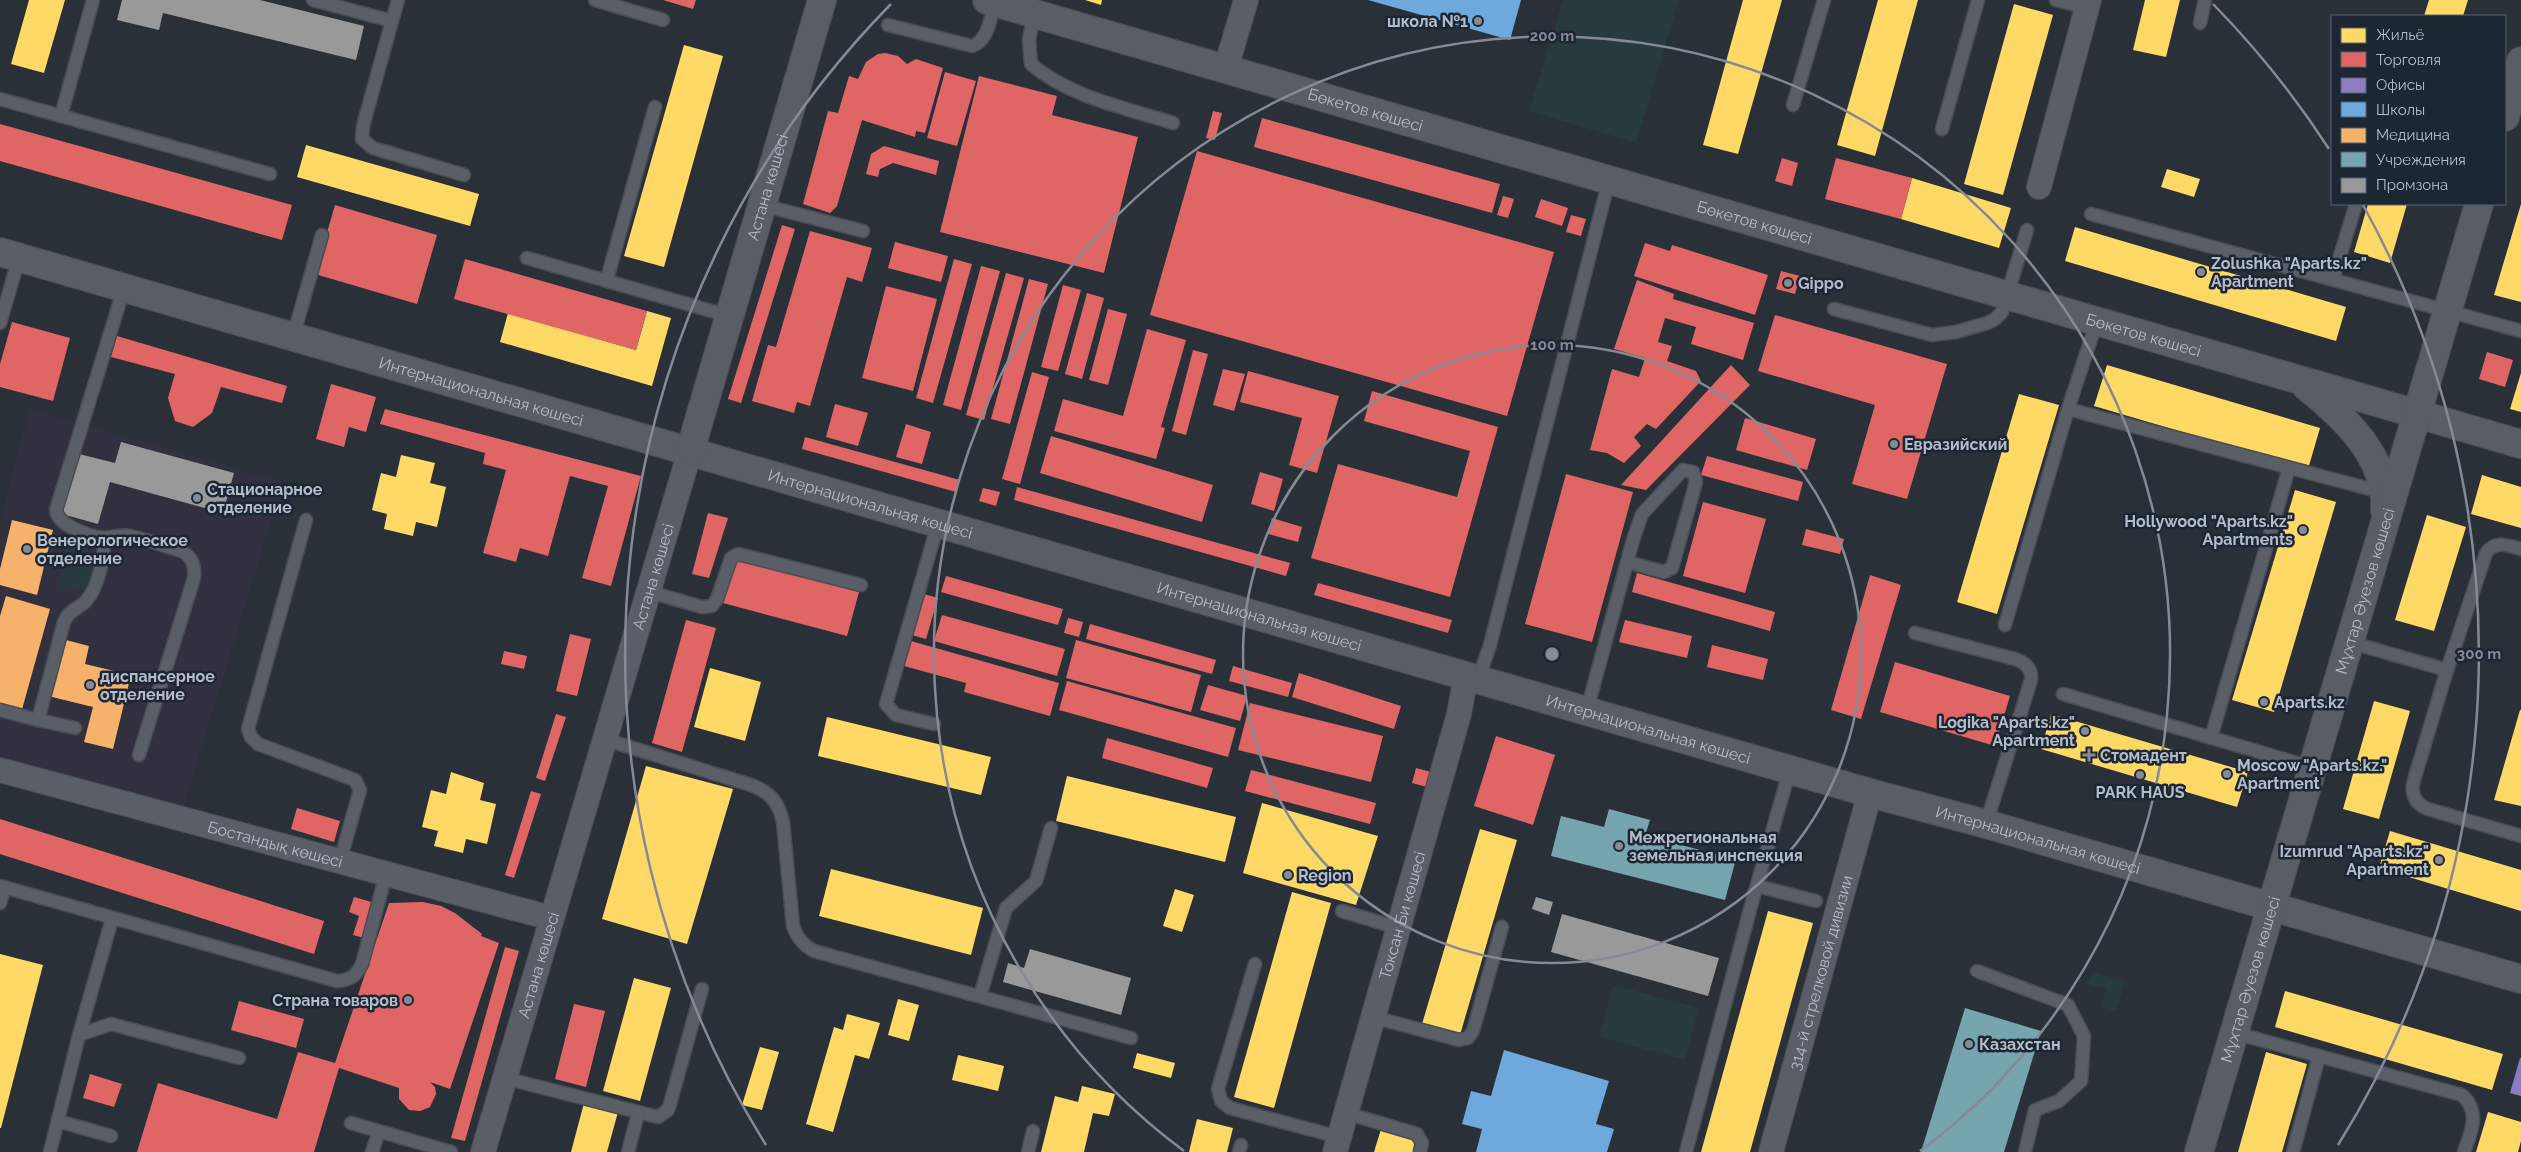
<svg xmlns="http://www.w3.org/2000/svg" width="2521" height="1152" font-family="Raleway,sans-serif">
<rect width="100%" height="100%" fill="#2a3038"/>
<polygon fill="#31303e" points="30,409 283,482 183,808 0,757 0,519"/>
<g fill="#273a3e">
<polygon points="1563,0 1679,0 1636,143 1529,111"/>
<polygon points="69,538 87,550 95,564 86,592 59,585"/>
<polygon points="2092,972 2125,981 2116,1011 2101,1007 2106,989 2088,984"/>
<polygon points="1613,985 1699,1008 1685,1060 1599,1037"/>
</g>
<g fill="#ffd966">
<polygon points="29,0 65,0 44,73 11,64"/>
<polygon points="1085,0 1102,0 1101,5"/>
<polygon points="1743,0 1782,0 1738,154 1703,145"/>
<polygon points="1878,0 1918,0 1875,156 1837,145"/>
<polygon points="2145,0 2180,0 2166,57 2133,50"/>
<polygon points="2429,0 2468,0 2463,16 2424,16"/>
<polygon points="2014,4 2053,15 2003,195 1964,184"/>
<polygon points="684,45 723,56 664,267 624,256"/>
<polygon points="306,145 479,194 470,226 297,177"/>
<polygon points="2167,169 2200,179 2194,197 2161,187"/>
<polygon points="1912,178 2011,208 1999,248 1901,219"/>
<polygon points="2368,204 2407,204 2390,263 2354,252"/>
<polygon points="2521,204 2521,302 2494,295"/>
<polygon points="2075,227 2346,307 2336,341 2065,261"/>
<polygon points="647,311 671,318 652,386 500,342 508,313 636,350"/>
<polygon points="2107,365 2320,428 2308,469 2094,406"/>
<polygon points="2521,373 2521,412 2510,409"/>
<polygon points="2019,394 2059,405 1997,614 1957,602"/>
<polygon points="401,455 435,463 430,483 446,487 437,527 416,522 413,536 384,529 387,514 372,510 381,473 396,477"/>
<polygon points="2482,475 2521,487 2521,528 2471,514"/>
<polygon points="2295,490 2336,502 2274,712 2232,700"/>
<polygon points="2427,515 2466,527 2434,631 2395,620"/>
<polygon points="710,668 761,682 745,741 694,727"/>
<polygon points="2374,701 2410,711 2379,819 2343,809"/>
<polygon points="2520,710 2521,710 2521,806 2494,800"/>
<polygon points="2051,714 2248,772 2237,807 2041,749"/>
<polygon points="827,717 991,757 981,795 818,756"/>
<polygon points="646,766 733,789 687,944 602,919"/>
<polygon points="451,772 484,783 480,800 496,804 487,844 466,839 463,853 434,846 438,831 422,827 431,790 446,794"/>
<polygon points="1067,776 1236,817 1225,862 1056,821"/>
<polygon points="1262,803 1378,836 1356,905 1243,873"/>
<polygon points="1480,829 1517,840 1460,1035 1422,1024"/>
<polygon points="2390,831 2521,870 2521,911 2379,868"/>
<polygon points="831,869 983,908 971,955 819,916"/>
<polygon points="1175,889 1194,895 1182,932 1163,926"/>
<polygon points="1292,892 1331,903 1274,1108 1234,1097"/>
<polygon points="1768,911 1813,923 1750,1152 1701,1152"/>
<polygon points="0,954 43,965 1,1128 0,1128"/>
<polygon points="634,978 671,988 640,1101 603,1091"/>
<polygon points="2285,991 2503,1054 2492,1090 2275,1027"/>
<polygon points="898,999 919,1005 909,1041 888,1035"/>
<polygon points="847,1014 880,1023 869,1059 855,1055 833,1132 806,1124 834,1027 843,1030"/>
<polygon points="760,1047 779,1052 762,1110 742,1105"/>
<polygon points="2266,1052 2307,1064 2282,1152 2238,1152"/>
<polygon points="1137,1053 1175,1063 1171,1078 1133,1068"/>
<polygon points="958,1055 1004,1066 998,1091 952,1080"/>
<polygon points="1082,1086 1115,1094 1109,1116 1093,1113 1084,1152 1041,1152 1055,1096 1078,1102"/>
<polygon points="584,1103 618,1112 607,1152 571,1152"/>
<polygon points="2488,1112 2521,1122 2521,1141 2518,1152 2476,1152"/>
<polygon points="1197,1119 1233,1128 1227,1152 1189,1152"/>
<polygon points="1381,1129 1417,1139 1414,1152 1374,1152"/>
</g>
<g fill="#e06666">
<polygon points="663,0 696,0 693,9"/>
<polygon points="885,53 898,56 907,64 916,59 943,68 925,133 916,131 915,137 862,120 837,206 830,213 803,204 828,111 838,113 849,76 858,79 866,62 878,54"/>
<polygon points="945,72 976,81 957,146 927,138"/>
<polygon points="979,76 1057,96 1052,115 1138,137 1104,273 940,232"/>
<polygon points="1213,111 1222,113 1215,140 1206,138"/>
<polygon points="1262,118 1500,184 1492,213 1254,147"/>
<polygon points="0,124 292,205 282,240 0,161"/>
<polygon points="884,146 939,161 936,175 893,163 880,169 878,177 866,174 871,154"/>
<polygon points="1197,151 1554,252 1507,416 1150,315"/>
<polygon points="1782,158 1798,163 1792,186 1775,181"/>
<polygon points="1836,158 1912,178 1901,219 1825,199"/>
<polygon points="1503,196 1514,199 1508,218 1497,215"/>
<polygon points="1541,199 1568,208 1562,226 1535,217"/>
<polygon points="335,205 437,235 417,304 315,274"/>
<polygon points="1571,215 1586,219 1581,236 1566,232"/>
<polygon points="782,225 795,229 741,403 728,399"/>
<polygon points="810,231 872,248 862,282 847,277 810,406 797,402 794,413 752,401 768,345 776,347"/>
<polygon points="895,242 948,256 941,282 888,268"/>
<polygon points="1645,243 1670,251 1672,245 1768,275 1755,315 1634,276"/>
<polygon points="465,259 647,311 636,350 454,299"/>
<polygon points="954,259 972,264 933,403 916,398"/>
<polygon points="981,266 1000,271 961,410 943,405"/>
<polygon points="1781,271 1800,276 1795,294 1776,289"/>
<polygon points="1006,273 1024,278 984,420 966,415"/>
<polygon points="1029,279 1048,284 1010,424 991,419"/>
<polygon points="1637,280 1674,294 1673,299 1754,323 1743,360 1691,344 1696,327 1665,318 1658,342 1672,346 1667,361 1696,371 1701,381 1656,429 1647,424 1634,437 1641,446 1624,463 1607,453 1590,450 1612,369 1639,377 1645,358 1614,349"/>
<polygon points="1063,285 1081,290 1058,371 1041,367"/>
<polygon points="886,286 937,299 913,391 862,378"/>
<polygon points="1087,293 1104,298 1082,379 1065,374"/>
<polygon points="1108,309 1127,314 1108,385 1089,380"/>
<polygon points="1775,315 1947,364 1907,499 1852,484 1875,405 1758,371"/>
<polygon points="12,322 70,338 53,401 0,387 0,364"/>
<polygon points="1147,329 1186,340 1161,427 1165,428 1156,459 1054,431 1063,399 1123,416"/>
<polygon points="117,336 287,386 282,403 221,387 212,413 193,427 175,421 168,398 175,374 111,357"/>
<polygon points="1193,350 1208,354 1186,435 1172,431"/>
<polygon points="2487,352 2513,360 2505,387 2479,379"/>
<polygon points="1731,365 1750,385 1646,490 1621,485"/>
<polygon points="1223,369 1245,374 1234,411 1213,405"/>
<polygon points="1248,371 1339,396 1317,473 1289,465 1302,418 1240,402"/>
<polygon points="1032,372 1049,377 1020,484 1002,479"/>
<polygon points="331,384 376,397 366,432 349,427 344,447 316,439"/>
<polygon points="1372,391 1498,427 1450,597 1311,558 1338,464 1457,497 1470,451 1364,421"/>
<polygon points="835,404 868,413 858,446 826,437"/>
<polygon points="385,409 641,476 611,586 582,578 608,486 570,476 548,556 520,548 516,562 483,553 506,470 483,464 485,453 380,424"/>
<polygon points="1745,418 1816,439 1807,470 1736,450"/>
<polygon points="906,424 931,432 922,464 896,457"/>
<polygon points="1051,436 1213,485 1202,522 1040,473"/>
<polygon points="805,437 960,480 956,492 802,449"/>
<polygon points="1707,456 1803,482 1798,501 1701,475"/>
<polygon points="1260,472 1283,479 1274,511 1251,504"/>
<polygon points="1566,474 1633,492 1592,642 1525,624"/>
<polygon points="1017,487 1290,563 1286,576 1014,500"/>
<polygon points="983,488 1000,492 996,506 979,501"/>
<polygon points="1703,502 1766,519 1745,593 1683,576"/>
<polygon points="708,513 728,518 709,578 692,574"/>
<polygon points="1272,518 1302,527 1298,542 1268,534"/>
<polygon points="1806,529 1844,539 1840,554 1802,545"/>
<polygon points="735,559 859,592 847,636 723,603"/>
<polygon points="1637,573 1775,612 1770,631 1632,592"/>
<polygon points="1870,575 1901,585 1861,719 1831,710"/>
<polygon points="946,576 1063,609 1058,625 941,592"/>
<polygon points="1318,583 1452,620 1448,633 1314,595"/>
<polygon points="924,594 938,598 926,639 912,635"/>
<polygon points="942,615 1065,649 1057,676 934,641"/>
<polygon points="1068,618 1083,622 1079,637 1064,633"/>
<polygon points="686,620 716,628 682,752 652,743"/>
<polygon points="1625,620 1692,636 1687,658 1619,642"/>
<polygon points="1090,624 1216,660 1212,674 1086,639"/>
<polygon points="570,634 591,639 577,696 556,691"/>
<polygon points="1076,640 1201,675 1191,712 1066,678"/>
<polygon points="911,641 1059,683 1050,716 964,692 966,683 904,666"/>
<polygon points="1712,645 1768,659 1763,680 1707,667"/>
<polygon points="504,651 527,656 524,669 501,664"/>
<polygon points="1895,662 2010,696 1995,746 1880,712"/>
<polygon points="1233,666 1292,683 1288,697 1229,681"/>
<polygon points="1299,673 1401,706 1394,729 1292,697"/>
<polygon points="1067,681 1236,728 1228,757 1059,710"/>
<polygon points="1208,685 1247,696 1240,721 1200,710"/>
<polygon points="1250,703 1383,736 1371,782 1238,750"/>
<polygon points="556,714 566,717 545,781 536,778"/>
<polygon points="1496,736 1555,755 1533,825 1474,806"/>
<polygon points="1107,738 1213,768 1207,788 1102,758"/>
<polygon points="1416,768 1431,772 1427,787 1412,783"/>
<polygon points="1251,770 1376,803 1370,824 1245,791"/>
<polygon points="531,791 541,794 514,878 505,875"/>
<polygon points="297,808 340,821 334,842 291,829"/>
<polygon points="0,819 324,921 314,954 0,854"/>
<polygon points="354,897 375,903 364,938 353,935 359,916 349,912"/>
<polygon points="423,902 441,906 455,913 482,934 481,936 499,943 450,1089 430,1082 435,1087 436,1094 430,1107 420,1111 409,1110 399,1099 399,1088 339,1068 314,1152 137,1152 158,1083 277,1119 298,1052 335,1063 389,903"/>
<polygon points="505,947 519,951 465,1141 451,1138"/>
<polygon points="239,1001 304,1019 296,1048 231,1030"/>
<polygon points="574,1004 605,1011 586,1087 555,1079"/>
<polygon points="90,1074 122,1084 114,1107 83,1098"/>
</g>
<polygon fill="#8e7cc3" points="2520,1058 2521,1058 2521,1096 2510,1093"/>
<g fill="#6fa8dc">
<polygon points="1368,0 1521,0 1510,40"/>
<polygon points="1504,1050 1609,1081 1596,1124 1614,1129 1607,1152 1476,1152 1482,1129 1462,1124 1471,1091 1491,1096"/>
</g>
<g fill="#f6b26b">
<polygon points="12,520 53,530 37,595 0,585 0,569"/>
<polygon points="6,596 50,609 21,713 0,707 0,616"/>
<polygon points="62,639 89,646 85,664 131,675 113,749 84,742 93,707 48,696"/>
</g>
<g fill="#76a5af">
<polygon points="1609,809 1650,820 1645,836 1736,859 1725,900 1551,856 1561,816 1604,827"/>
<polygon points="1965,1008 2041,1031 2004,1152 1921,1152"/>
</g>
<g fill="#999">
<polygon points="122,0 260,0 364,26 356,60 163,13 159,30 117,20"/>
<polygon points="121,442 234,473 223,513 110,482 98,524 62,514 79,454 115,463"/>
<polygon points="1536,897 1553,902 1549,915 1532,909"/>
<polygon points="1562,914 1719,958 1708,996 1551,952"/>
<polygon points="1030,949 1131,978 1121,1015 1003,982 1008,963 1024,968"/>
</g>
<g fill="none" stroke-linecap="round" stroke-linejoin="round">
<g stroke="#484c53" stroke-width="15">
<g id="lane">
<polyline points="313,0 392,21 398,0"/>
<polyline points="595,0 663,20"/>
<polyline points="2056,0 2087,8"/>
<path d="M1034 14 1029 40 1031 64C1069 97 1126 108 1173 123"/>
<polyline points="392,21 363,126 362,139 373,148 464,175"/>
<polyline points="2200,23 2205,0"/>
<path d="M888 25 972 46C989 40 990 18 995 2"/>
<polyline points="0,99 270,174"/>
<polyline points="1793,105 1824,0"/>
<polyline points="61,116 93,0"/>
<polyline points="1942,129 1978,0"/>
<polyline points="762,205 863,231"/>
<polyline points="2091,214 2521,331"/>
<polyline points="527,258 729,316"/>
<polyline points="607,279 655,107"/>
<polyline points="2333,279 2356,204"/>
<path d="M124 288 56 510C58 526 89 536 103 538 112 538 120 534 130 536 148 540 165 546 182 551 193 558 195 566 194 578L139 755"/>
<polyline points="1834,309 1932,335 1956,332 1987,323 1995,319 2002,312 2027,230"/>
<polyline points="0,323 19,258"/>
<polyline points="293,337 322,235"/>
<polyline points="2068,409 2385,493"/>
<polyline points="306,520 248,729 251,737 258,744 355,780 360,790 340,861"/>
<polyline points="650,592 702,607 712,606 717,599 731,558 738,554 861,585"/>
<polyline points="2005,625 2068,409 2097,321"/>
<path d="M1915 633 2015 659C2026 663 2032 668 2031 680L1986 824"/>
<path d="M2349 642 2447 670 2486 553C2495 540 2507 545 2521 549"/>
<path d="M2447 670 2414 780C2410 794 2415 804 2428 809L2521 836"/>
<polyline points="1478,680 1490,645 1609,180"/>
<polyline points="2063,694 2314,768"/>
<polyline points="0,710 38,720"/>
<polyline points="1587,710 1633,540 1642,514 1683,470 1693,472 1696,482 1672,568 1664,572 1627,562"/>
<polyline points="934,724 896,715 886,704 938,524"/>
<path d="M75 728 38 720 64 622C68 611 78 609 86 601 99 587 104 556 104 538"/>
<polyline points="2211,738 2289,468"/>
<path d="M604 739 754 786C772 794 779 804 783 822L793 926C797 938 803 945 814 951L1131 1038"/>
<path d="M0 886 337 981C351 980 356 976 362 964L386 874"/>
<polyline points="1757,886 1816,901"/>
<polyline points="0,903 5,887"/>
<polyline points="1342,911 1398,928"/>
<polyline points="1255,964 1218,1089 1221,1101 1230,1108 1339,1137"/>
<polyline points="1977,971 2068,1005 2084,1036 2081,1081 2059,1101 2035,1110 2025,1152"/>
<polyline points="980,996 1006,908 1036,881 1051,828"/>
<polyline points="1373,1017 1459,1040 1468,1038 1473,1031 1502,927"/>
<polyline points="2235,1033 2319,1056 2293,1152"/>
<polyline points="79,1035 112,919"/>
<path d="M2319 1056 2462 1095C2481 1112 2471 1132 2464 1152"/>
<polyline points="504,1078 658,1117 668,1110 670,1104 702,989"/>
<polyline points="1346,1113 1417,1134 1422,1143 1420,1152"/>
<polyline points="58,1121 111,1136"/>
<polyline points="351,1123 451,1152"/>
<polyline points="50,1152 79,1035 111,1024 239,1058"/>
<polyline points="372,1152 379,1131"/>
<polyline points="628,1152 638,1114"/>
<polyline points="1028,1152 1033,1131"/>
<polyline points="1239,1152 1241,1145"/>
<polyline points="1686,1152 1751,906 1790,769"/>
</g>
</g>
<g stroke="#484c53" stroke-width="26">
<g id="street">
<polyline points="1226,68 1246,0"/>
<polyline points="2039,187 2089,0"/>
<path id="s1" d="M0 770 551 918"/>
<path id="s2" d="M483 1152 690 451"/>
<path id="s3" d="M1335 1152 1459 714 1466 676"/>
<path id="s4" d="M1771 1152 1870 793"/>
</g>
</g>
<g stroke="#484c53" stroke-width="30">
<g id="secondary">
<path id="s5" d="M987 0 2521 444"/>
<polyline points="2505,117 2521,61"/>
<path id="s6" d="M0 252 1870 793 1986 824 2521 979"/>
<path d="M2307 387C2345 418 2388 457 2385 511"/>
<path id="s7" d="M690 451 822 0"/>
<path id="s8" d="M2199 1152 2479 204"/>
</g>
</g>
<use href="#lane" stroke="#5a5e66" stroke-width="12"/>
<use href="#street" stroke="#5a5e66" stroke-width="24"/>
<use href="#secondary" stroke="#595d64" stroke-width="28"/>
</g>
<g fill="none" stroke="#848b96" stroke-width="2.5">
<circle cx="1552" cy="654" r="309"/>
<path d="M1184 1151A618 618 0 1 1 1920 1151"/>
<path d="M766 1145A927 927 0 0 1 891 4M2213 4A927 927 0 0 1 2329 149M2363 205A927 927 0 0 1 2338 1145"/>
</g>
<g fill="#848b96" stroke="#1d2633" stroke-width="2">
<circle cx="1478" cy="21" r="5"/>
<circle cx="2201" cy="272" r="5"/>
<circle cx="1788" cy="283" r="5"/>
<circle cx="1894" cy="444" r="5"/>
<circle cx="197" cy="498" r="5"/>
<circle cx="2303" cy="530" r="5"/>
<circle cx="27" cy="549" r="5"/>
<circle cx="90" cy="685" r="5"/>
<circle cx="2264" cy="702" r="5"/>
<circle cx="2085" cy="731" r="5"/>
<path d="M2086.5 747.5h5v5h5v5h-5v5h-5v-5h-5v-5h5z"/>
<circle cx="2227" cy="774" r="5"/>
<circle cx="2140" cy="775" r="5"/>
<circle cx="1619" cy="846" r="5"/>
<circle cx="2439" cy="860" r="5"/>
<circle cx="1288" cy="875" r="5"/>
<circle cx="408" cy="1000" r="5"/>
<circle cx="1969" cy="1044" r="5"/>
</g>
<g text-anchor="middle" dominant-baseline="central" stroke-width="5" stroke-linejoin="round" paint-order="stroke">
<g font-size="16" font-weight="bold" fill="#b4bcc9" stroke="#1d2633" text-anchor="start">
<text x="1468" y="21" text-anchor="end">школа №1</text>
<text x="2211" y="263">Zolushka "Aparts.kz"<tspan x="2211" dy="18">Apartment</tspan></text>
<text x="1798" y="283">Gippo</text>
<text x="1904" y="444">Евразийский</text>
<text x="207" y="489">Стационарное<tspan x="207" dy="18">отделение</tspan></text>
<text x="2293" y="521" text-anchor="end">Hollywood "Aparts.kz"<tspan x="2293" dy="18">Apartments</tspan></text>
<text x="37" y="540">Венерологическое<tspan x="37" dy="18">отделение</tspan></text>
<text x="100" y="676">диспансерное<tspan x="100" dy="18">отделение</tspan></text>
<text x="2274" y="702">Aparts.kz</text>
<text x="2075" y="722" text-anchor="end">Logika "Aparts.kz"<tspan x="2075" dy="18">Apartment</tspan></text>
<text x="2100" y="755">Стомадент</text>
<text x="2237" y="765">Moscow "Aparts.kz."<tspan x="2237" dy="18">Apartment</tspan></text>
<text x="2140" y="792" text-anchor="middle">PARK HAUS</text>
<text x="1629" y="837">Межрегиональная<tspan x="1629" dy="18">земельная инспекция</tspan></text>
<text x="2429" y="851" text-anchor="end">Izumrud "Aparts.kz"<tspan x="2429" dy="18">Apartment</tspan></text>
<text x="1298" y="875">Region</text>
<text x="398" y="1000" text-anchor="end">Страна товаров</text>
<text x="1979" y="1044">Казахстан</text>
</g>
<g font-size="16" fill="#b4bcc9" stroke="#1d2633">
<text stroke="none"><textPath href="#s5" startOffset="394">Бөкетов көшесі</textPath></text>
<text stroke="none"><textPath href="#s7" startOffset="275">Астана көшесі</textPath></text>
<text stroke="none"><textPath href="#s5" startOffset="799">Бөкетов көшесі</textPath></text>
<text stroke="none"><textPath href="#s5" startOffset="1204">Бөкетов көшесі</textPath></text>
<text stroke="none"><textPath href="#s6" startOffset="501">Интернациональная көшесі</textPath></text>
<text stroke="none"><textPath href="#s6" startOffset="906">Интернациональная көшесі</textPath></text>
<text stroke="none"><textPath href="#s2" startOffset="600">Астана көшесі</textPath></text>
<text stroke="none"><textPath href="#s8" startOffset="585">Мұхтар Әуезов көшесі</textPath></text>
<text stroke="none"><textPath href="#s6" startOffset="1311">Интернациональная көшесі</textPath></text>
<text stroke="none"><textPath href="#s6" startOffset="1716">Интернациональная көшесі</textPath></text>
<text stroke="none"><textPath href="#s6" startOffset="2121">Интернациональная көшесі</textPath></text>
<text stroke="none"><textPath href="#s1" startOffset="285">Бостандық көшесі</textPath></text>
<text stroke="none"><textPath href="#s3" startOffset="246">Токсан Би көшесі</textPath></text>
<text stroke="none"><textPath href="#s2" startOffset="195">Астана көшесі</textPath></text>
<text stroke="none"><textPath href="#s4" startOffset="186">314-й стрелковой дивизии</textPath></text>
<text stroke="none"><textPath href="#s8" startOffset="180">Мұхтар Әуезов көшесі</textPath></text>
</g>
</g>
<circle cx="1552" cy="654" r="8" fill="#848b96" stroke="#1d2633" stroke-width="2.5"/>
<g font-size="15" text-anchor="middle" font-weight="bold" fill="#848b96" stroke="#1d2633" stroke-width="5" stroke-linejoin="round" paint-order="stroke">
<text x="1552" y="41">200 m</text>
<text x="1552" y="350">100 m</text>
<text x="2479" y="659">300 m</text>
</g>
<rect x="2331" y="15" width="175" height="190" fill="#1d2633" stroke="#59626f"/>
<rect x="2341" y="28" width="25" height="15" fill="#ffd966" stroke="#59626f"/>
<text x="2376" y="40" font-size="15" fill="#b4bcc9">Жильё</text>
<rect x="2341" y="52" width="25" height="15" fill="#e06666" stroke="#59626f"/>
<text x="2376" y="65" font-size="15" fill="#b4bcc9">Торговля</text>
<rect x="2341" y="78" width="25" height="15" fill="#8e7cc3" stroke="#59626f"/>
<text x="2376" y="90" font-size="15" fill="#b4bcc9">Офисы</text>
<rect x="2341" y="102" width="25" height="15" fill="#6fa8dc" stroke="#59626f"/>
<text x="2376" y="115" font-size="15" fill="#b4bcc9">Школы</text>
<rect x="2341" y="128" width="25" height="15" fill="#f6b26b" stroke="#59626f"/>
<text x="2376" y="140" font-size="15" fill="#b4bcc9">Медицина</text>
<rect x="2341" y="152" width="25" height="15" fill="#76a5af" stroke="#59626f"/>
<text x="2376" y="165" font-size="15" fill="#b4bcc9">Учреждения</text>
<rect x="2341" y="178" width="25" height="15" fill="#999999" stroke="#59626f"/>
<text x="2376" y="190" font-size="15" fill="#b4bcc9">Промзона</text>
</svg>
